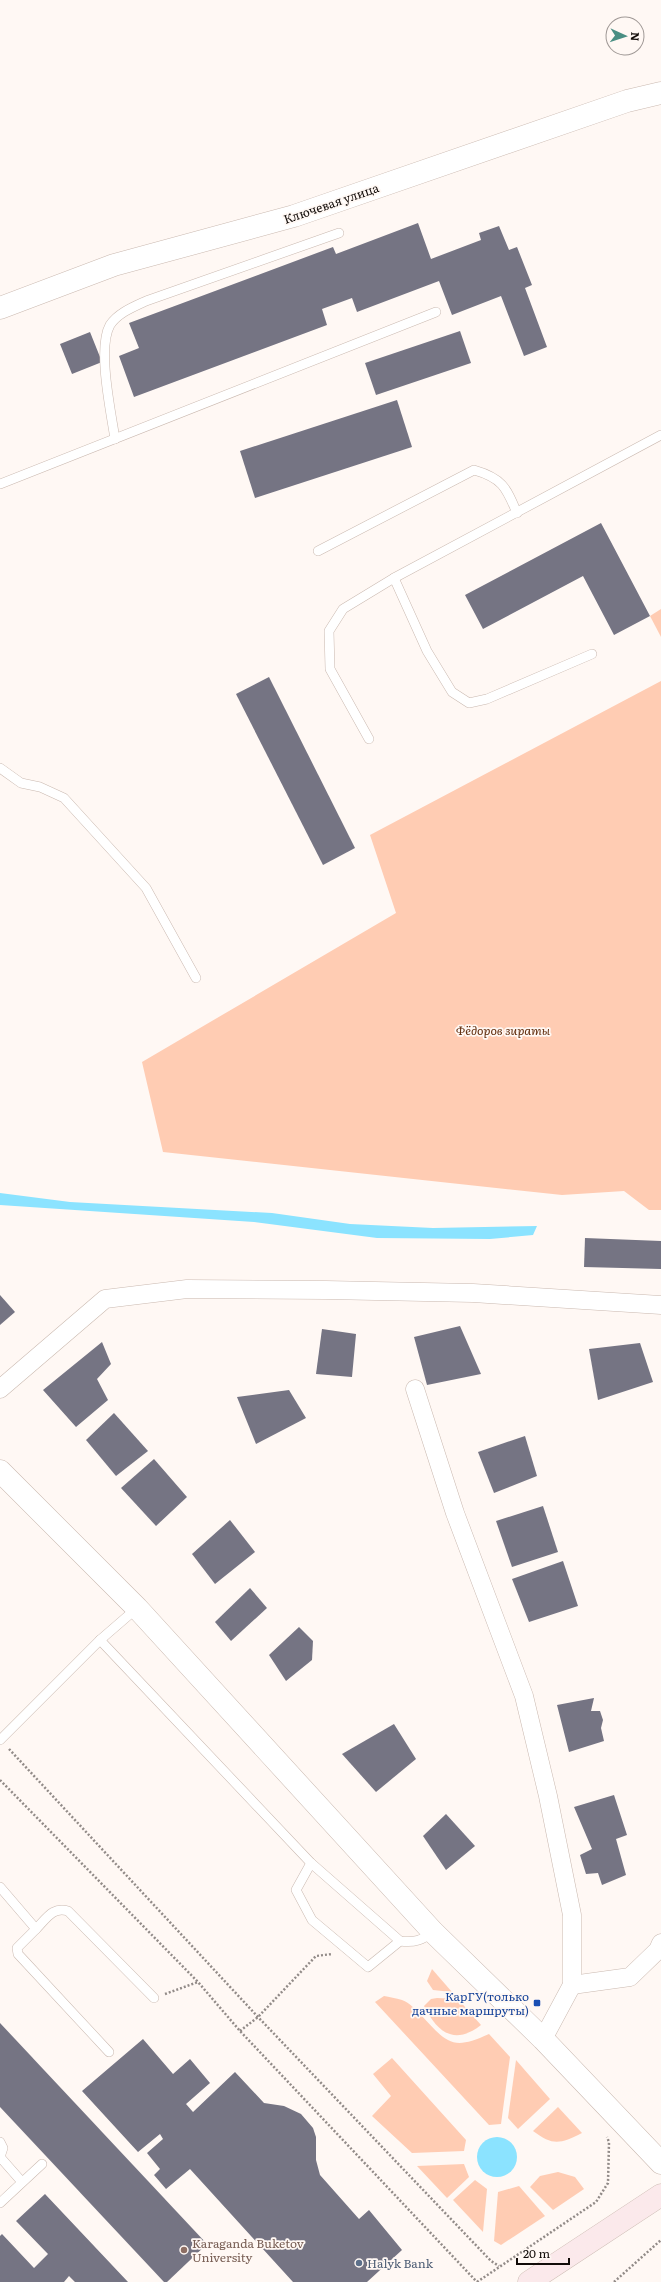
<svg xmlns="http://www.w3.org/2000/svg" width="661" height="2282" font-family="Literata,serif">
<rect width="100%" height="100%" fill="#fff8f4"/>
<g fill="#ffccb3">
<polygon points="661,609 661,637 650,616"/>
<polygon points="661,681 661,1210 649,1210 624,1191 562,1195 163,1152 142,1062 396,913 370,835"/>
<polygon points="432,1969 452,1992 433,1990 427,1981"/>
<path d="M384 1996C389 1997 396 1998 402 2000 410 2003 415 2009 421 2015 447 2043 452 2051 489 2034L510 2057 501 2124 489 2125 375 2002Z"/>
<path d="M437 1998 458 1999 481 2025C454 2046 437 2032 424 2006L431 1999Z"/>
<polygon points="392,2058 466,2140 464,2151 412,2153 372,2116 391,2096 373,2074"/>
<polygon points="516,2060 550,2099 518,2129 508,2118"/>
<path d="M558 2107 582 2133C560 2144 553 2146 533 2131Z"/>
<polygon points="464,2164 469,2177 447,2198 417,2166"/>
<polygon points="558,2172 575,2177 584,2189 553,2210 530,2187 540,2176"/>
<polygon points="475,2180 487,2189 483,2232 453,2200"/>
<polygon points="519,2186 545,2216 501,2245 494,2241 498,2192"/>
</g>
<g fill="#8be3ff">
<polygon points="0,1193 70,1202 272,1213 350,1224 433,1228 537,1226 533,1235 490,1239 377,1238 254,1222 0,1205"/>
<circle cx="497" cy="2157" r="20"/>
</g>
<g fill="#757483">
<polygon points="418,223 431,259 481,240 479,233 499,226 509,250 517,247 532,285 525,288 547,347 524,356 501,296 452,315 439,281 357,312 352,298 322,309 327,325 134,397 119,356 139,348 129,323 333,247 336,254"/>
<polygon points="460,331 471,363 376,395 365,363"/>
<polygon points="90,332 102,362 72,374 60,344"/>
<polygon points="397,400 412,447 255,498 240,451"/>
<polygon points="601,523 650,616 614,635 583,576 483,629 465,595"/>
<polygon points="269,677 355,848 323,865 236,694"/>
<polygon points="585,1238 661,1241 661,1269 584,1267"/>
<polygon points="0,1295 15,1312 0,1325"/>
<polygon points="460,1326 481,1374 427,1385 414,1337"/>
<polygon points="322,1329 356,1334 352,1377 316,1374"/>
<polygon points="102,1342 111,1364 97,1379 108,1400 76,1427 43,1390"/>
<polygon points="640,1343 653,1382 598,1400 589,1349"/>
<polygon points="289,1390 306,1418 256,1444 237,1397"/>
<polygon points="114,1413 148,1451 116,1476 86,1440"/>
<polygon points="525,1436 537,1476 494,1493 478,1452"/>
<polygon points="154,1459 187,1497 156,1526 121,1488"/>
<polygon points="543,1506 558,1552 512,1567 496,1521"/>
<polygon points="230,1520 255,1552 215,1584 192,1554"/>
<polygon points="563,1561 578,1606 529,1622 512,1579"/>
<polygon points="250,1588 267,1608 231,1641 215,1622"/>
<polygon points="299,1627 313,1641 312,1660 286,1681 269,1655"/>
<polygon points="594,1698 591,1711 600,1711 603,1720 601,1728 604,1741 569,1752 557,1705"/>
<polygon points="394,1724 416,1759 376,1792 342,1754"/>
<polygon points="614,1795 627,1835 616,1839 626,1875 602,1885 598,1873 586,1874 580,1855 592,1849 574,1807"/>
<polygon points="446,1814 475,1846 446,1870 423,1836"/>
<polygon points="0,2023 207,2244 167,2282 164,2282 0,2107"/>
<polygon points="143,2039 173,2074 190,2059 210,2083 186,2104 193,2112 235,2072 264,2103 284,2106 301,2114 313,2128 316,2137 316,2160 320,2175 359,2219 369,2210 402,2250 367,2282 293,2282 190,2169 166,2189 154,2175 160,2169 147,2153 163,2139 160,2134 138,2152 82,2091"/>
<polygon points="45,2194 128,2282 75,2282 69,2276 64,2282 0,2282 0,2236 2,2234 34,2268 48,2254 16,2221"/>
</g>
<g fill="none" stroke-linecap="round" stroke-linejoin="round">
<g stroke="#cab9b0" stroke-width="10">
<g id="service">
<path d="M115 439C111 412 97 348 110 325 118 313 133 307 146 301L339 233"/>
<polyline points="0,484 436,312"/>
<path d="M318 551 474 470C502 478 506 487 517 513"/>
<polyline points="394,578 427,651 452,692 469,703 487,699 592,654"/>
<polyline points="369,739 330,669 329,631 343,609 394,578 661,435"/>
<polyline points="0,768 21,783 40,787 64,798 146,888 196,978"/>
<path d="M100 1640 311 1863 400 1941C415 1943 422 1940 433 1932"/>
<polyline points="0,1740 100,1640 137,1608"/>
<polyline points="311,1863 296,1890 312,1920 368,1967 400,1941"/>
<polyline points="0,1887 36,1929 17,1948 18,1954 109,2052"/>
<path d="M36 1929C46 1919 53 1906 68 1911L154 1998"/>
<polyline points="0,2142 3,2148 0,2157 22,2182"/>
<polyline points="0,2203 42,2164"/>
</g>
</g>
<g stroke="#cab9b0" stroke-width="19">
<g id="minor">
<polyline points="0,1389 105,1299 187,1289 326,1290 473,1293 661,1305"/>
<polyline points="415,1389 455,1513 524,1696 548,1796 572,1915 572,1985 543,2039"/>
<polyline points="572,1985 630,1977 658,1950 661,1943"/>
</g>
</g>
<g stroke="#cab9b0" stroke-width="23">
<g id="tertiary">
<polyline points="0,308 114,265 294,216 627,101 661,93"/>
<polyline points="0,1471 137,1608 433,1932 543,2039 661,2163"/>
</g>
</g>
<g stroke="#cab9b0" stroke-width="23">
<polyline id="secondary" points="529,2282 661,2195"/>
</g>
<g stroke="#928b88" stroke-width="2.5" stroke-dasharray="2 2" stroke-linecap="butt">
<polyline points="9,1749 258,2017 491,2261 499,2266"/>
<polyline points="0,1780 198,1982 240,2031 477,2282"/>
<polyline points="165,1994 198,1982"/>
<polyline points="240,2031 258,2017 316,1956 332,1954"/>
<polyline points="477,2282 596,2202 608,2183 609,2142 607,2137"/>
<polyline points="614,2282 661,2240"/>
</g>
<use href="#service" stroke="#fff" stroke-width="9"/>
<use href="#minor" stroke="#fff" stroke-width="18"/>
<use href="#tertiary" stroke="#fff" stroke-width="22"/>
<use href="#secondary" stroke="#fbe9eb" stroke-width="22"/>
</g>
<rect fill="#1a4fb4" stroke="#fff8f4" stroke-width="1.5" x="533" y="1999" width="8" height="8" rx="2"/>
<circle fill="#8d6e63" stroke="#fff8f4" stroke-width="1.5" cx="184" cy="2250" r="4"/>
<circle fill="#5c6f8a" stroke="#fff8f4" stroke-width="1.5" cx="359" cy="2263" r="4"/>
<g text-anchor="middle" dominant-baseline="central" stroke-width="3.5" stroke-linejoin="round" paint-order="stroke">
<g font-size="12" fill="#110b08" stroke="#fff8f4">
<text transform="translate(331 203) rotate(-19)">Ключевая улица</text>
</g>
<g font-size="12" font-style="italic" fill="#622d0d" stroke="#fff8f4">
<text x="503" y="1030">Фёдоров зираты</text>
</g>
<g font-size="12" fill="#164399" stroke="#fff8f4" text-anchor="end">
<text x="529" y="1996">КарГУ(только<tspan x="529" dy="14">дачные маршруты)</tspan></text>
</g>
<g font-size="12" fill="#785e54" stroke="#fff8f4" text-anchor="start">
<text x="192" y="2243">Karaganda Buketov<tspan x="192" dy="14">University</tspan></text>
</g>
<g font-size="12" fill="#4e5e75" stroke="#fff8f4" text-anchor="start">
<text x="367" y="2263">Halyk Bank</text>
</g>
</g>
<g transform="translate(625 36) rotate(93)"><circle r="19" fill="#fff8f4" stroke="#a09996"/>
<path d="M0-3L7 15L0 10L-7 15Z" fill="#498e83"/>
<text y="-6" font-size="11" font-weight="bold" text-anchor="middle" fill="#110b08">N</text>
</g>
<path d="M517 2258v6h52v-6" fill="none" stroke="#110b08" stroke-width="2"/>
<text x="523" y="2258" font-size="12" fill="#110b08" stroke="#fff8f4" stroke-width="3" paint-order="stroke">20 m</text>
</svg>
